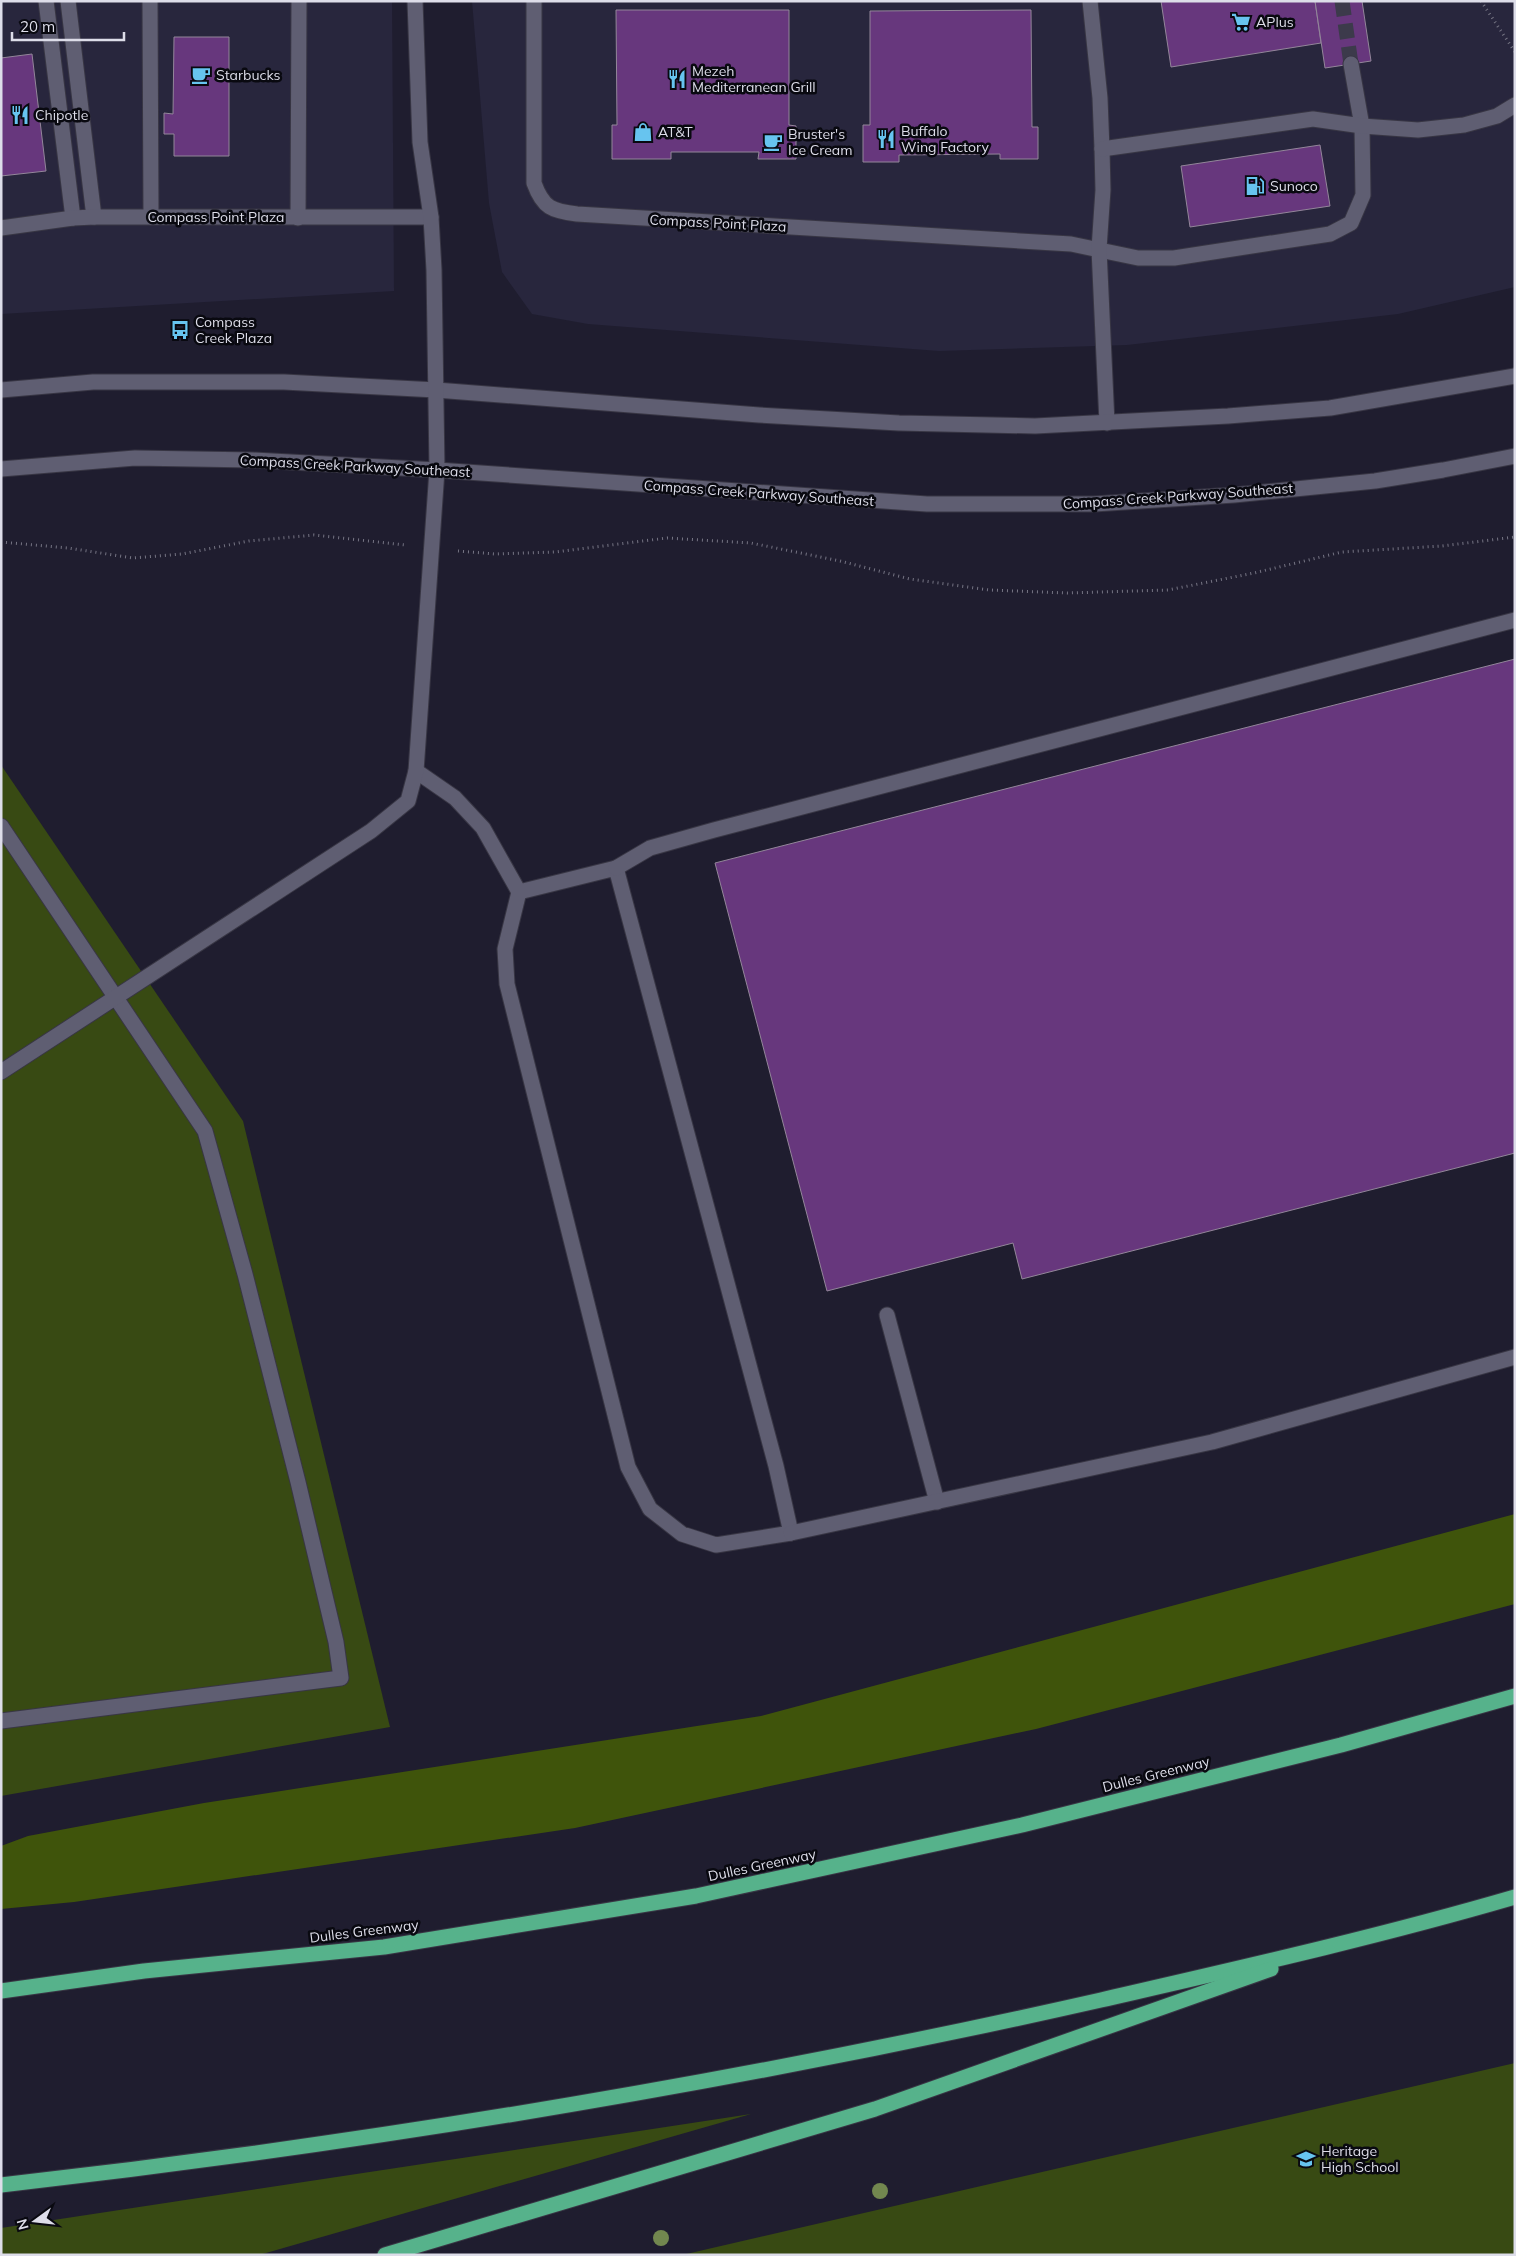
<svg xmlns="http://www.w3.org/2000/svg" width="1516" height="2256" font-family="Mulish,sans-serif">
<rect width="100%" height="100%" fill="#1f1d2f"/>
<g fill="#28263d">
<polygon points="1,1 392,1 394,291 1,314"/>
<polygon points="472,1 1515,1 1515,287 1398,314 1127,345 939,351 588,324 532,314 502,272 489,203"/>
</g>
<g fill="#384a13">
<polygon points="1,765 243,1121 390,1727 1,1796"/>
<polygon points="1515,2063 1515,2255 682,2255"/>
<polygon points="751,2114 259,2255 1,2255 1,2228"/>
</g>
<polygon fill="#3f540b" points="1515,1514 1515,1604 1036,1729 575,1828 74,1902 1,1909 1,1846 28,1836 204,1803 761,1716"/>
<g fill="#67377d" stroke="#93869a">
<polygon points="1161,1 1315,1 1321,43 1171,67"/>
<polygon points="1315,1 1362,1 1371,61 1325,68"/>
<polygon points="616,10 789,10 789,125 796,126 796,159 758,159 759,152 671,152 671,159 612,159 612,125 617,125"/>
<polygon points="1031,10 1032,127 1038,127 1038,159 1000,159 1000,154 899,155 899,162 863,162 863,125 870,125 870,11"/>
<polygon points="174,37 229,37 229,156 174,156 174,134 164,134 164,113 173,114"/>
<polygon points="32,54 46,171 1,176 1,58"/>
<polygon points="1320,145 1330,206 1190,227 1181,166"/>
<polygon points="1515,659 1515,1153 1022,1279 1013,1243 827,1291 715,863"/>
</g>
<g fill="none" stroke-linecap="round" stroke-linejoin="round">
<polyline stroke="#3c3a4b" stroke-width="15" stroke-dasharray="15 8" stroke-linecap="butt" points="1342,1 1351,64"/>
<g stroke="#383644" stroke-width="17">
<g id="minor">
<polyline points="46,1 73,218"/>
<polyline points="68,1 94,217"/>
<polyline points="150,1 151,217"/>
<path d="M534 1V183C543 208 552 211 577 214L1071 244 1138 258H1174L1330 234 1351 223 1363 195 1362 126 1351 64"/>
<polyline points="1090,1 1100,98 1102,149 1103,190 1099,249 1107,423"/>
<polyline points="1102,149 1313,119 1362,126 1418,130 1464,125 1497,116 1515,105"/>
<polyline points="298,218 299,1"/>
<polyline points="1,228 73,218 94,217 431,217"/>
<polyline points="1,390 93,382 284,382 436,390 759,415 899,423 1035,426 1228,416 1330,408 1515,376"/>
<polyline points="1,469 135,458 253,460 437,470 927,504 1094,504 1234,495 1375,481 1443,470 1515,456"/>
<polyline points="416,771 455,798 483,828 519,892 616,868 776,1466 791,1533 716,1545 682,1534 650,1509 628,1467 507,984 505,949 519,892"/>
<polyline points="1,826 205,1131 245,1274 298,1482 336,1642 341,1678 1,1721"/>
<polyline points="616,868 650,848 714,830 1515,620"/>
<polyline points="1,1072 371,831 408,801 416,771 437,470 434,270 431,217 420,142 415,1"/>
<polyline points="887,1315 937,1502"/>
<polyline points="791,1533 1212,1442 1515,1357"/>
</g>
</g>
<g stroke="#383644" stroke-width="17">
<g id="highway">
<polyline points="1,1991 144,1971 384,1947 696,1896 1022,1825 1341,1745 1515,1696"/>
<path d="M1 2185C371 2143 738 2082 1101 2000 1240 1968 1378 1937 1515 1897"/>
<polyline points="385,2255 875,2109 1271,1969"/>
</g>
</g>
<g stroke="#767584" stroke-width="3" stroke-dasharray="1 4" stroke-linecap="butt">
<polyline points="1481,1 1515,52"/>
<polyline points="1,542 68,548 133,558 182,554 249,541 314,535 405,545"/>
<polyline points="458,551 495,554 555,552 667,538 751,543 840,561 910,579 989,590 1067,593 1168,590 1254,573 1342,552 1442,546 1515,537"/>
</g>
<use href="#minor" stroke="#5f5e72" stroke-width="15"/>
<use href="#highway" stroke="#56b28b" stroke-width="15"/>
</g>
<g fill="#72874f">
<circle cx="880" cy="2191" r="8"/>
<circle cx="661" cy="2238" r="8"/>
</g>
<defs>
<g id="supermarket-bare" transform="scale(1.5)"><path d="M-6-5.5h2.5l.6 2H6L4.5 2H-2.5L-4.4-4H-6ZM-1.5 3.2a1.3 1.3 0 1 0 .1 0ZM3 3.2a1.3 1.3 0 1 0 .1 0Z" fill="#67c4ef" stroke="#090910" stroke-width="2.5" paint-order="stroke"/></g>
<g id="cafe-bare" transform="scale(1.5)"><path d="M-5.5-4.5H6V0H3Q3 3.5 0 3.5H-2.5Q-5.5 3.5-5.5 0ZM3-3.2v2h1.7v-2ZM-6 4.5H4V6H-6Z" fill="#67c4ef" stroke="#090910" stroke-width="2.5" paint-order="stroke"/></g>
<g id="restaurant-bare" transform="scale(1.5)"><path d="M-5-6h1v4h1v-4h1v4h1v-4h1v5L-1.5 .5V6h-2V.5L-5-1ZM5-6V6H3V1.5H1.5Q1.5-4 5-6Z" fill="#67c4ef" stroke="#090910" stroke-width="2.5" paint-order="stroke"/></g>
<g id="shop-bare" transform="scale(1.5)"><path d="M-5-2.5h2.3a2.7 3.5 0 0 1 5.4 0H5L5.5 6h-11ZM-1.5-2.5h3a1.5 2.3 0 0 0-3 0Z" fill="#67c4ef" stroke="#090910" stroke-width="2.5" paint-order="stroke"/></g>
<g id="fuel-bare" transform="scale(1.5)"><path d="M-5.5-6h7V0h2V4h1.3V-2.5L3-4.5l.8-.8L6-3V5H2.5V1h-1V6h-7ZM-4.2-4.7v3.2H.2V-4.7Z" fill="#67c4ef" stroke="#090910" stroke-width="2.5" paint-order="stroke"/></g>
<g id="bus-bare" transform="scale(1.5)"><path d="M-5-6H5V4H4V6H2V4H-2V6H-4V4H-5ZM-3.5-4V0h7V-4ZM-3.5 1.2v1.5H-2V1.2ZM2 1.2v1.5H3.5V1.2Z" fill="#67c4ef" stroke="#090910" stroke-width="2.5" paint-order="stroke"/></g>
<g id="school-bare" transform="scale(1.5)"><path d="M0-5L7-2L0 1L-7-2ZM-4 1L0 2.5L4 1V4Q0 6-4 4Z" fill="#67c4ef" stroke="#090910" stroke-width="2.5" paint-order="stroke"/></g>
</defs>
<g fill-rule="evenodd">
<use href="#supermarket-bare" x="1241" y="22"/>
<use href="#cafe-bare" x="201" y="75"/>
<use href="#restaurant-bare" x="677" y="79"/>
<use href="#restaurant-bare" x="20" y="115"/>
<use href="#shop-bare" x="643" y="132"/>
<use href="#restaurant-bare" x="886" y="139"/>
<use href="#cafe-bare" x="773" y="142"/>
<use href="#fuel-bare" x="1255" y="186"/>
<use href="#bus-bare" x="180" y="330"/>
<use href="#school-bare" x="1306" y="2159"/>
</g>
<g text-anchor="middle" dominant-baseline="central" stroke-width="5" stroke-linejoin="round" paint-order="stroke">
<g font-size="14" fill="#dddde9" stroke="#090910" text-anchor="start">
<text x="1256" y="22">APlus</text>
<text x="692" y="71">Mezeh<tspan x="692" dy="16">Mediterranean Grill</tspan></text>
<text x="216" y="75">Starbucks</text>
<text x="35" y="115">Chipotle</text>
<text x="901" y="131">Buffalo<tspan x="901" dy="16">Wing Factory</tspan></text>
<text x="658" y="132">AT&amp;T</text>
<text x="788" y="134">Bruster's<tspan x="788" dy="16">Ice Cream</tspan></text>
<text x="1270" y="186">Sunoco</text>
<text x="195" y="322">Compass<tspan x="195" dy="16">Creek Plaza</tspan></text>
<text x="1321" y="2151">Heritage<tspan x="1321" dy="16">High School</tspan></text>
</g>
<g font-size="14" fill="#dddde9" stroke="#090910">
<text x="216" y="217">Compass Point Plaza</text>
<text transform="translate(718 223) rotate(3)">Compass Point Plaza</text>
<text transform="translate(355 466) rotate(3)">Compass Creek Parkway Southeast</text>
<text transform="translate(759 493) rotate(4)">Compass Creek Parkway Southeast</text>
<text transform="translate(1178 496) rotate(-4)">Compass Creek Parkway Southeast</text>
<text transform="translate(1156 1774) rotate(-14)">Dulles Greenway</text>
<text transform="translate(762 1865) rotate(-12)">Dulles Greenway</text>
<text transform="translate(364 1931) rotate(-7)">Dulles Greenway</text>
</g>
</g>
<rect width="1516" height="2256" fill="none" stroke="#dddde9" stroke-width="5"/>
<g transform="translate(35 2221) rotate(255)" stroke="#090910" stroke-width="4" paint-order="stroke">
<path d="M0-4L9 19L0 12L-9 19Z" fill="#dddde9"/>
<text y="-8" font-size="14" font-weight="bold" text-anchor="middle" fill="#dddde9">N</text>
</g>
<path d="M12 32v8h112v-8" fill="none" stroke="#dddde9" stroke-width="2.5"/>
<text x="20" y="32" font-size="15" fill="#dddde9" stroke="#090910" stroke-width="4" paint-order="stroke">20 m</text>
</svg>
